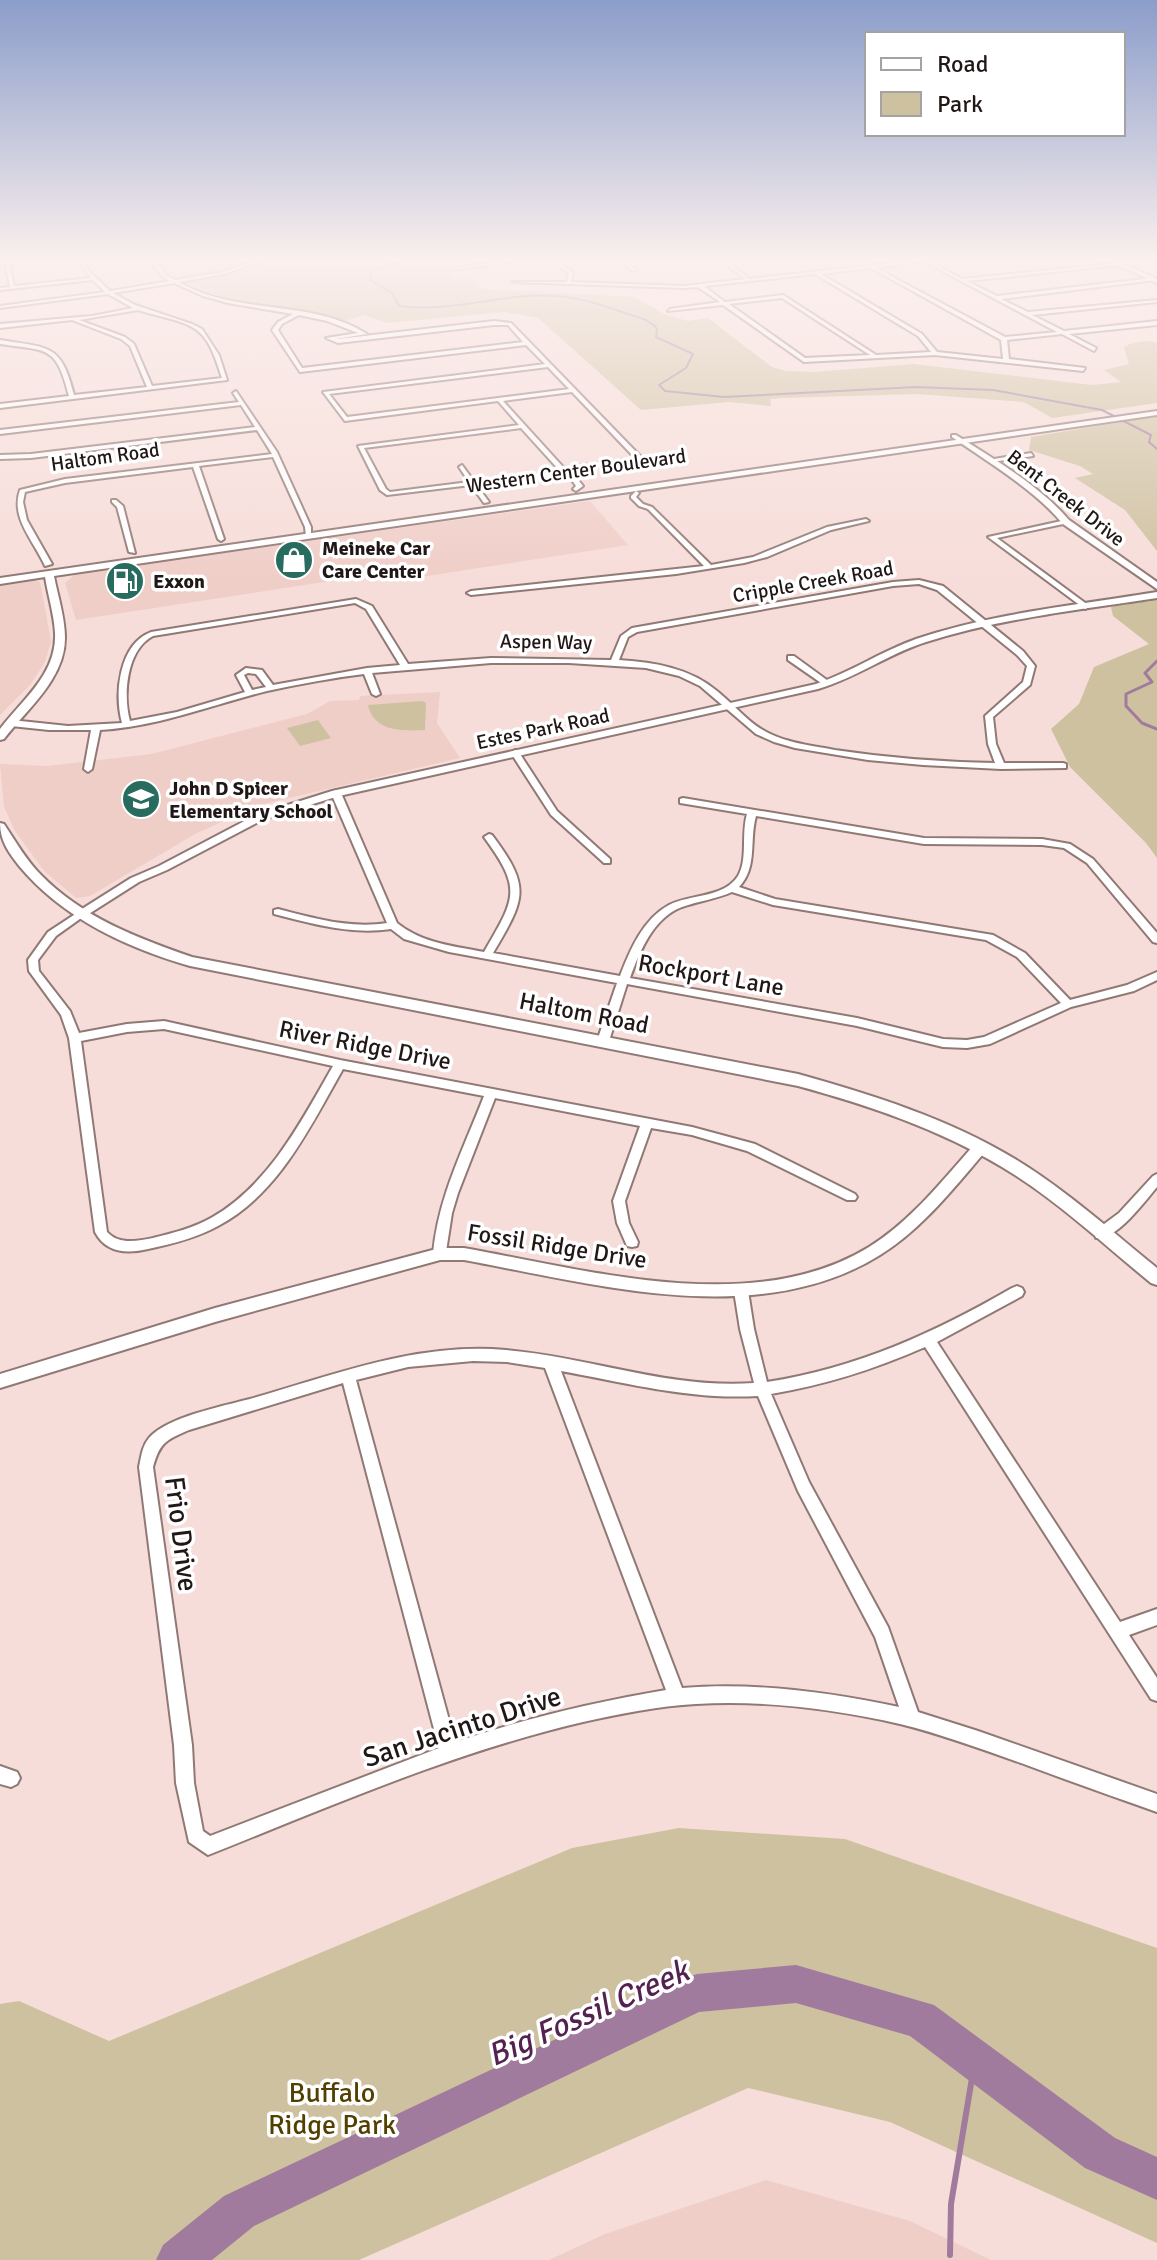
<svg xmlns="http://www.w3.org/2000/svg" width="1157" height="2260" font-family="Signika,sans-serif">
<rect width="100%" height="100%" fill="#f7ddd9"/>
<g fill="#f0cec8">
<polygon points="161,262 262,262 239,271 183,281 169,273"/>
<polygon points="590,501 628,545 401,580 396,571 76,620 65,583 75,574"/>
<polygon points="34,579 40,582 51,641 45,662 30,685 0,715 0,584"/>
<polygon points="440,692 437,723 460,758 260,805 197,833 90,896 76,898 44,871 15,831 4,807 0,764 47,766 151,754 307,714 330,701 359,700 360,696"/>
<polygon points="766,2180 910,2221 991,2260 549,2260 605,2234"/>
</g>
<g fill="#cec1a0">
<path d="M262 262H431L443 268 454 279 470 278 482 289 634 297 666 315 688 321 708 318 772 367 786 371 815 372 914 364 1092 385 1121 382 1104 370 1129 364 1124 347C1131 342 1149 339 1157 343V403L1052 418 1024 402 917 394 782 398 770 399 771 406 729 402 641 410 538 318 504 312 387 323 364 315 341 322 220 296 182 282 239 271Z"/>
<polygon points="1157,416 1157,551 1125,510 1075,478 1093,474 1080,466 1029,450 1031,437"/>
<polygon points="1157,598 1157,858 1146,843 1070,767 1051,729 1079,704 1094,667 1149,644 1113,616 1111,607"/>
<path d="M422 701 426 703 425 730C402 731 374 732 368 705Z"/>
<polygon points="318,720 331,738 300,746 287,728"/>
<polygon points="679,1828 845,1839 1157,1948 1157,2243 890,2122 748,2088 359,2260 0,2260 0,2004 19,2001 109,2041 572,1848"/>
</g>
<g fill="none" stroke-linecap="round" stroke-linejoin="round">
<g stroke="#a17b9d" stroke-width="2">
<path d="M397 262 371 272 370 280 392 293 399 306C444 312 484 299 528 296 562 293 593 301 625 313 636 317 650 319 657 329"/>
<polyline points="657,330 656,337 693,354 686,368 659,385 665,391 724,397 916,387 993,390 1102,410 1151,435 1149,442 1157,449"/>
</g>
<polyline stroke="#a17b9d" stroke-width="3" points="1157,661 1145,673 1152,682 1126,694 1126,706 1142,723 1157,729"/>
<polyline stroke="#a17b9d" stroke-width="6" points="950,2255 951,2204 975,2060"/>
<polygon fill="#a17b9d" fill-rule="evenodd" points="796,1965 934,2005 1115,2138 1157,2157 1157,2200 1085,2168 910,2036 796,2003 699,2012 254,2226 212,2260 156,2260 163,2245 224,2196 683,1979 697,1974"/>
<g stroke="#907975" stroke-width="4">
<g id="minor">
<path d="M5 262H9L14 286 91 278 79 262H83L92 274 110 291 170 281 163 277 151 262H156L166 275 175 280 223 272 252 262H259L224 274 179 282C236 316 311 298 367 334L336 339H338L494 321 511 323 643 459 571 471 583 486 576 491 573 489 576 486 567 473 560 471 521 428 364 448 386 489 390 492 469 482 459 467 462 465 489 502 484 503 471 485 387 495 380 490 358 446 519 425 498 401 345 421 323 392 545 364 526 345 300 372 272 330 278 322 293 314 228 303 203 296 174 283 113 293 135 305 192 324 202 329 219 355 227 380 0 408V404L69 396C56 345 48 351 0 344V340C49 348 61 343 74 395L147 387 130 346 121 339 72 320 0 328V324L92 316 133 308 108 294 0 308V306L105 292 93 280 0 290V288L10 287ZM138 310C155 316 186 320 199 332 211 342 217 363 222 378L152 386 134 344 125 337 79 320ZM299 315 327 321 358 333 326 338 338 343 494 325H508L523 342 302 368 278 330 282 324ZM548 367 569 389 347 417 329 394ZM572 392 635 458 564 468 503 401Z"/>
<polygon points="496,262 511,262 451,270 449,269"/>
<path d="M554 262H559L573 273 571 282 684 286 745 279 723 262H728L749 279 901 262H917L876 268 1005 337 1057 332 925 262H931L962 279 1118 263 1120 265 967 281 997 296 1153 278 1155 280 1001 299 1028 312 1157 300V302L1032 315 1064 331 1157 321V325L1069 334 1096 348 1094 351 1062 334 1007 340 1009 359 1085 368 1083 371 935 355 804 362 723 305 668 311 670 309 720 302 698 287 684 288 512 282H567L569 274ZM871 268 1001 340 1003 359 937 352 922 334 821 274ZM815 274 918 336 931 352 876 355 783 295 725 302 704 286ZM782 298 870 355 805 358 729 304Z"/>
<polygon points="621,262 626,262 637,270 633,271"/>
<path d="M236 391 277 452 311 527V538L306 537 305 527 273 457 199 466 224 539 221 541 218 539 193 467 65 483 25 492 23 502 27 520 52 564 45 566C34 541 10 518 20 490L65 479 272 454 257 430 31 458 0 459V455L31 454 255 427 241 405 0 434V430L239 402 233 393Z"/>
<polygon points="1031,453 1033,456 991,462 988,460"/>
<polygon points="636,491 639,493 636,497 643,504 652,507 711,565 753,557 827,527 866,519 869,521 831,530 767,557 744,563 676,574 471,595 467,593 471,591 704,566 648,509 639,506 631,498 631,496"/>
<polygon points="112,500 116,500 123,506 135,553 129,552 117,507 112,502"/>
<polygon points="1066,520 1069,522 1068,523 997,538 1088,605 1089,607 1085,609 988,537"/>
<path d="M919 580 943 586 1023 651 1035 666 1030 685 993 717 996 744 1004 763H1063L1066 764V768L1001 769 923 765 868 760 795 748 774 742 756 734 700 686 679 676 646 668 569 663H491L372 673 380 694 376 696 372 694 364 674C332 678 299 684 267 691 211 705 158 727 100 730L92 769 88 772 84 769 91 730H49L11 726 7 723 11 720 68 726 122 723C114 694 119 644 151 632L356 599 372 606 408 664 491 658 611 660 621 636 632 628 893 582ZM919 584 937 590 1017 655 1027 666 1023 682 985 716 988 744 995 763C942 762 888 758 835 750 815 746 794 744 775 736 751 727 737 707 717 691 690 668 653 662 619 660L628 637 637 632 893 586ZM355 603 366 609 400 665 367 668 273 685 262 670 246 668 236 675 245 692 177 712 130 721C123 696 126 650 153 636ZM248 673 256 674 266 687 252 690 244 675Z"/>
<polygon points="788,656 794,656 831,683 824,685 788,660"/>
<polygon points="515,750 518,751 557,811 610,859 610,863 604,863 551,815 511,753"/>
<path d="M336 790 341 793 397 923C422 943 453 946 484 952 515 898 523 890 484 837L489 834 492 835C532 888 525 899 493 953L620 976C630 950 643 919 669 905 690 894 724 898 738 876 748 859 741 834 747 814L680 803V799L683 798 924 838 1042 839 1070 844 1093 859 1157 933V943L1153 942 1087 863 1064 848 1042 845 924 844 756 816C749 841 758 867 739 887L775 899 993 935 1025 953 1070 1000 1127 985 1157 972V980L1134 991 1071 1007 990 1044 967 1048 943 1047 857 1026 627 984 609 1041 603 1045 597 1041 617 983 449 952 404 939 391 929C351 935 313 924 274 914V910L278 909C314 918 350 929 387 923L331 793ZM732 892 773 905 986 940 1017 957 1061 1003 984 1037 967 1040 943 1039 857 1018 630 978C640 951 653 918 682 907 699 901 716 899 732 892Z"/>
<path d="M80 911 85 914 84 916 56 936 38 960 39 971 70 1011 79 1033 127 1024 164 1021 340 1060 692 1127 755 1144 855 1194 857 1197 855 1200H847L747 1151 692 1135 651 1128 625 1201 629 1223 638 1242 637 1246 632 1247 627 1246 617 1223 613 1201 640 1126 495 1098 458 1193 452 1213 445 1258 440 1259 435 1258 433 1254C438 1197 464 1148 484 1096L343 1069C311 1125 279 1194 218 1226 196 1238 172 1244 148 1249 127 1254 106 1253 95 1232L69 1038 61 1015 29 971 28 960 48 932ZM164 1029 333 1066C301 1122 269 1185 211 1218 193 1228 173 1233 153 1238 137 1241 119 1245 107 1232L81 1041 127 1032Z"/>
<path d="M1157 1174V1187C1144 1202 1117 1240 1096 1238L1095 1234 1096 1230 1119 1213 1153 1176Z"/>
<path d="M741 1285 746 1287 748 1291 754 1329 767 1382C857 1368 934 1333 1012 1288L1017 1286 1022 1288 1024 1292 1022 1296 937 1342 1120 1622 1157 1609V1625L1129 1635 1157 1678V1701L1151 1699 925 1347C875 1369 825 1385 771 1394L809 1482 888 1627 918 1712 978 1731 1157 1794V1812C1112 1796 1066 1780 1021 1763 981 1749 941 1734 900 1724 835 1709 763 1700 696 1704 658 1706 620 1714 583 1722 454 1752 331 1806 208 1855L189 1842 176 1783 174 1745 139 1467C141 1458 142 1446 149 1438 167 1417 223 1406 250 1399 334 1375 417 1342 506 1350 590 1357 668 1389 754 1383L740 1329 734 1291 736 1287ZM473 1361 507 1362 545 1368 666 1690C594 1702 524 1719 455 1742L356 1380 408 1367ZM561 1371C627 1383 690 1400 758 1396L798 1491 875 1637 899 1707C829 1692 754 1682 682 1688ZM343 1383 439 1748 210 1836 203 1831 194 1783 192 1745 153 1467C160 1442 166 1440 189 1430Z"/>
<polygon points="0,1766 17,1772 20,1778 17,1784 11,1787 0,1784"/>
</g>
</g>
<g stroke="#907975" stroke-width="4">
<g id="tertiary">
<polygon points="1111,262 1119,262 1157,279 1157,283"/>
<path d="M952 435H956C994 459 1040 486 1069 520L1157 582V589L1063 524C1035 490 988 462 952 437Z"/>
<path d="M1157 592V598C1080 610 1001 618 926 642 888 654 856 678 818 689L339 796 264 819 167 870 139 882 84 917 80 918 74 914 131 878 159 866 256 815 332 791 816 684C851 672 882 651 916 639 994 613 1077 605 1157 592Z"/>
<path d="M979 1144 984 1145 986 1149 984 1153C953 1189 922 1229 880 1255 758 1331 595 1284 464 1260H440L215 1322 0 1388V1374L215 1308 440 1248H464C589 1270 753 1318 869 1247 911 1221 942 1181 974 1145Z"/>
</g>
</g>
<g stroke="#907975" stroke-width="4">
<g id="secondary">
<path d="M1157 411V415L54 576C58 597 65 617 65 638 65 679 27 709 4 739L0 740V729C22 700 57 674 55 633 54 614 48 596 45 577L0 584V578Z"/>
<path d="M0 823 4 824C16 842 26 860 41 875 82 917 137 938 192 957L798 1074C873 1095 949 1119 1015 1159 1066 1190 1111 1231 1157 1268V1285L1151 1283C1102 1243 1056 1199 1002 1167 939 1129 868 1105 798 1086L190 966C127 948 63 918 20 867 9 853 0 841 0 823Z"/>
</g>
</g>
<use href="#minor" fill="#fff" fill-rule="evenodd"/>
<use href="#tertiary" fill="#fff" fill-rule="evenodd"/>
<use href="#secondary" fill="#fff" fill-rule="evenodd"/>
</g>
<linearGradient id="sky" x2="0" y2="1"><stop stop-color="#8b9dca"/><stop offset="0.45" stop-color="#fbf0ee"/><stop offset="1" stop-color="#fbf0ee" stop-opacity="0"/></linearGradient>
<rect width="1157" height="579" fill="url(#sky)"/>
<defs>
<g id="shop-disc" transform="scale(2)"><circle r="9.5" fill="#286c5f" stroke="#fff"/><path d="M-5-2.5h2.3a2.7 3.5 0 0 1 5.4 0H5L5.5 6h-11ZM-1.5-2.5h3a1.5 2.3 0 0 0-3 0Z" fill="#fff"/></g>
<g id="fuel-disc" transform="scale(2)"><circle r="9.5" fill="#286c5f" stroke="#fff"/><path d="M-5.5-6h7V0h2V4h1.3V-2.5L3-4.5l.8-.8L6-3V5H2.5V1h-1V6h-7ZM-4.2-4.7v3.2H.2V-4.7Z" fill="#fff"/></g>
<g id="school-disc" transform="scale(2)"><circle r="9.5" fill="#286c5f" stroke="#fff"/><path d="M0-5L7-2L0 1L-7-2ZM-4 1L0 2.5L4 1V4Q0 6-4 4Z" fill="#fff"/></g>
</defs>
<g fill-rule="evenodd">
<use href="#shop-disc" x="294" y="560"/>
<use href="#fuel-disc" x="125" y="581"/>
<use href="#school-disc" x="141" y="799"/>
</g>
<g text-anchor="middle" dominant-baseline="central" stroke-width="7" stroke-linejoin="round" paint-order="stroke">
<g font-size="20" fill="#201716" stroke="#fff">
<text transform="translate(105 457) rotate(-8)">Haltom Road</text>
<text transform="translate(576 471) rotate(-8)">Western Center Boulevard</text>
<text transform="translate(1066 498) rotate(38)">Bent Creek Drive</text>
<text transform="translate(813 582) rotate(-10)">Cripple Creek Road</text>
<text transform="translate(546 642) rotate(1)">Aspen Way</text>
<text transform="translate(543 729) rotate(-12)">Estes Park Road</text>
</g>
<g font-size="20" font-weight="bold" fill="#201716" stroke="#fff" text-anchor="start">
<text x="322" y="548">Meineke Car<tspan x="322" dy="23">Care Center</tspan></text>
<text x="153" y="581">Exxon</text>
<text x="169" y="788">John D Spicer<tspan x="169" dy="23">Elementary School</tspan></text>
</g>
<g font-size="24" fill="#201716" stroke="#fff">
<text transform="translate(711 975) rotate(10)">Rockport Lane</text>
<text transform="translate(584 1013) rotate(11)">Haltom Road</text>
<text transform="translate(365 1045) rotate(11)">River Ridge Drive</text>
<text transform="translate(557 1246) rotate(9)">Fossil Ridge Drive</text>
</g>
<g font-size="28" fill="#201716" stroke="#fff">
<text transform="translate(181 1534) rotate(83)">Frio Drive</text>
<text transform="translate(462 1727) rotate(-18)">San Jacinto Drive</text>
</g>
<g font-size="28" fill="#533f00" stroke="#fff">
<text x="332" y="2093">Buffalo<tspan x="332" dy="32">Ridge Park</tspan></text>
</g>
<g font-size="32" font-style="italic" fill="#532250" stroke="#fff">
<text transform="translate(588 2013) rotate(-24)">Big Fossil Creek</text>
</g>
</g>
<rect x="865" y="32" width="260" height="104" fill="#ffffff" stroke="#a6a2a2" stroke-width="2"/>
<rect x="881" y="58" width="40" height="12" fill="#ffffff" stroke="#a6a2a2" stroke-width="2"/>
<text x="937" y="72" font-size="24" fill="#201716">Road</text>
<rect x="881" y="92" width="40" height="24" fill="#cec1a0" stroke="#a6a2a2" stroke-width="2"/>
<text x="937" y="112" font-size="24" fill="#201716">Park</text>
</svg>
